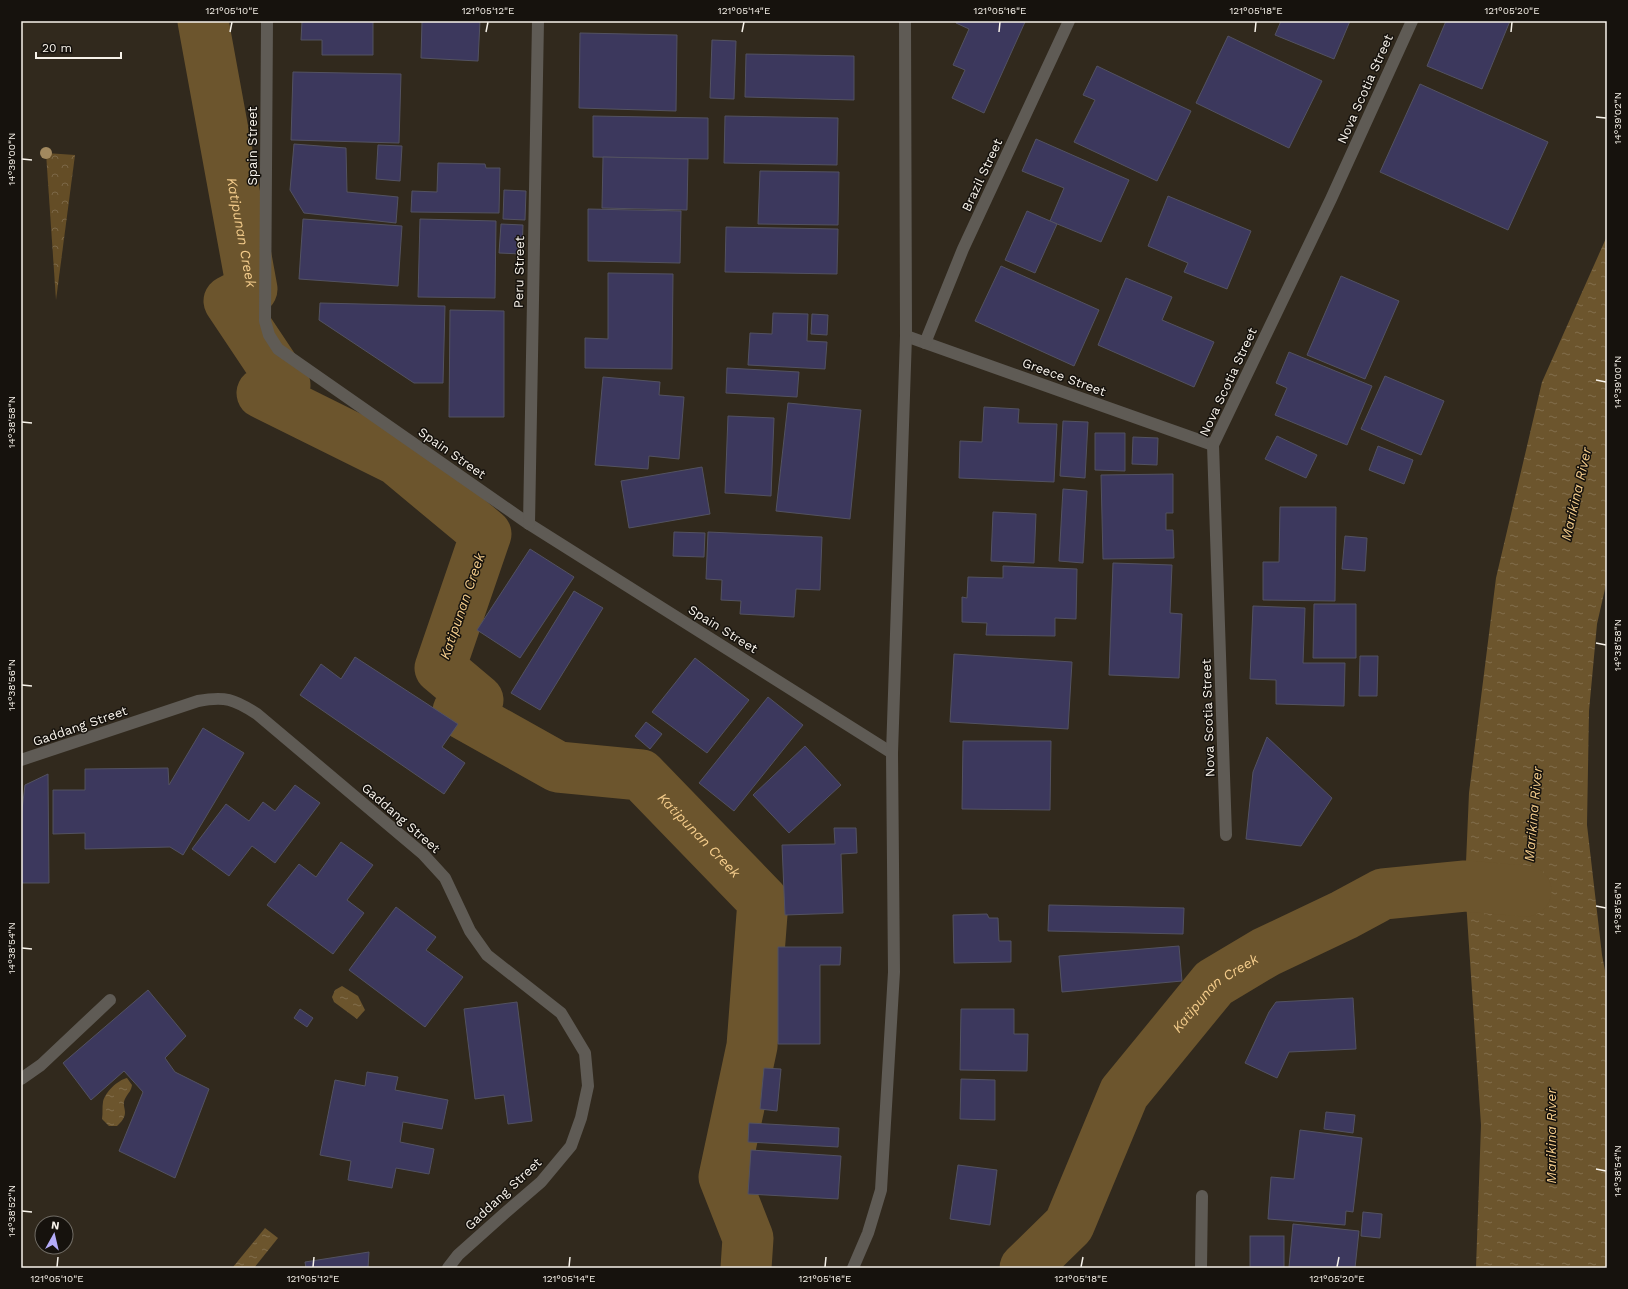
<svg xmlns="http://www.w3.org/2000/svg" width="1628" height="1289" font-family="'Work Sans',sans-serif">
<defs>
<pattern id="forest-crowns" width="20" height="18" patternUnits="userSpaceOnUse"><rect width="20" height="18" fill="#644d26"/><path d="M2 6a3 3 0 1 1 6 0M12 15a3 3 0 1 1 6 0" fill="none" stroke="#7b6746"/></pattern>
<pattern id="water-ripples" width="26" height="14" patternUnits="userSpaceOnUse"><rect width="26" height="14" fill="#6c552d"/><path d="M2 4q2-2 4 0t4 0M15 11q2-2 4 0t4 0" fill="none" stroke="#826e4c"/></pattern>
</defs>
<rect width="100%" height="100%" fill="#31291d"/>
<polygon fill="url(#forest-crowns)" points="46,153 75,155 56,300"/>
<g fill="url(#water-ripples)">
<polygon points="1607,236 1607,580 1597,624 1589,711 1587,825 1602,955 1607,981 1607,1268 1476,1268 1481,1125 1465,886 1469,793 1496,578 1542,382"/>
<polygon points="342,986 358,996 365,1010 357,1019 334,1002 332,997 335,990"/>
<path d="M127 1078 132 1085C131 1091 129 1092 126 1097 119 1108 133 1112 117 1126H109L102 1119C103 1113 102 1107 103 1102 105 1092 118 1080 127 1078Z"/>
<polygon points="265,1228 278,1238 254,1268 235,1268 233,1267"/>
</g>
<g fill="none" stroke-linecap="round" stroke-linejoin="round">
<g stroke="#6c552d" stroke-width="51">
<path id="s1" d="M203 21 252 289 229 301 285 385 262 393 397 460 486 534 440 668 478 700 458 711 558 767 641 775 763 901 752 1046 724 1177 748 1238 746 1268"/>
<path id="s2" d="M1025 1268 1069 1225 1124 1093 1214 983 1266 952 1344 915 1383 894 1465 886 1526 891"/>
</g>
</g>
<g fill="#3c385d" stroke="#535261">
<polygon points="302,21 373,21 373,55 322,55 322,40 301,40"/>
<polygon points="422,21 480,21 478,61 421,58"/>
<polygon points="956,21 1025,22 984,113 952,98 965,70 953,65 969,29 956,23"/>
<polygon points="1281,21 1350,21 1334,59 1275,35"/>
<polygon points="1446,21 1510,21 1482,89 1427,66"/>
<polygon points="580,33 677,35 676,111 579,108"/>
<polygon points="1228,36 1322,81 1289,148 1196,103"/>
<polygon points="712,40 736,41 734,99 710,98"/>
<polygon points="746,54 854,56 854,100 745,97"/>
<polygon points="1097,66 1191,111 1157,181 1074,142 1095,100 1083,95"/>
<polygon points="293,72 401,74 399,143 291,140"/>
<polygon points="1420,84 1548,142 1508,230 1380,172"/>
<polygon points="593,116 708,118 708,159 593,157"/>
<polygon points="725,116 838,118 837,165 724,163"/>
<polygon points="1036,139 1129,180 1101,242 1050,221 1064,188 1022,171"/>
<polygon points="294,144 346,148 347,192 398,197 396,223 304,213 290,190"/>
<polygon points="378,145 402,146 400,181 376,179"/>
<polygon points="603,157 688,159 687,210 602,208"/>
<polygon points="438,163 485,164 486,168 500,168 499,213 411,212 412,191 437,192"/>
<polygon points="760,171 839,172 838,225 758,224"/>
<polygon points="504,190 526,191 525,220 503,219"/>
<polygon points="1168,196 1251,231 1227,289 1184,272 1188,263 1148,246"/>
<polygon points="588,209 681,211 680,263 588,261"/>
<polygon points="1027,211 1057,224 1035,273 1005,260"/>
<polygon points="303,219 402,226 398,286 299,279"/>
<polygon points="420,219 496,221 495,298 418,297"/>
<polygon points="501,224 523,225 522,254 499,253"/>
<polygon points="726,227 838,229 837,274 725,272"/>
<polygon points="1001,266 1099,310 1074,366 975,321"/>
<polygon points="608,273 673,274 672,369 585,368 585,338 608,339"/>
<polygon points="1341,276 1399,301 1365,379 1307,355"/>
<polygon points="1126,278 1172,297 1162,320 1214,342 1194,387 1098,345"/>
<polygon points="320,303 445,306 443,383 414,383 319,320"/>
<polygon points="450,310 504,311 504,417 449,417"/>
<polygon points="773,313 808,314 807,341 827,342 825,369 748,365 750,333 772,334"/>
<polygon points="812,314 828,315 827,335 811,334"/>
<polygon points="1289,352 1372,386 1347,445 1275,415 1287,388 1276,383"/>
<polygon points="727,368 799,372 797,397 726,393"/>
<polygon points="1385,376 1444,401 1421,455 1361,429"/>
<polygon points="603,377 660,382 659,395 684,397 679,459 649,456 648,469 595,465"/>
<polygon points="788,403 861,410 850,519 776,511"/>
<polygon points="984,407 1019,409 1018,423 1057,424 1054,482 959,478 960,441 982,442"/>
<polygon points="728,416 774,418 771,496 725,493"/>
<polygon points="1063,421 1088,422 1085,478 1060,476"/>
<polygon points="1095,433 1125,433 1125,471 1095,470"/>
<polygon points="1277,436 1317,455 1306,478 1265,459"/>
<polygon points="1133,437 1158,438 1157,465 1132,464"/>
<polygon points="1378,446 1413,460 1404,484 1369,470"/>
<polygon points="702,467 710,514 629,528 621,481"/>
<polygon points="1173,474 1173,513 1166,513 1166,530 1173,530 1174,558 1103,559 1101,475"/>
<polygon points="1063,489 1087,491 1083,563 1059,561"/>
<polygon points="1280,507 1336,507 1335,601 1263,600 1263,562 1279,562"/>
<polygon points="993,512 1036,514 1034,563 991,561"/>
<polygon points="674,532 705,533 704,557 673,556"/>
<polygon points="708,532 822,537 820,590 796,589 794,617 740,614 741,601 721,600 722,580 706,579"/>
<polygon points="1345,536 1367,538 1365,571 1342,569"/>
<polygon points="530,549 574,577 520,658 477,630"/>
<polygon points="1113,563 1172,565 1170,613 1182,614 1179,678 1109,675"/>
<polygon points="1003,566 1077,569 1076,619 1055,618 1055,636 986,635 987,623 962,622 962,597 967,598 968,577 1003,578"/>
<polygon points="574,591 603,608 540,710 511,693"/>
<polygon points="1314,604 1356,604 1356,658 1313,658"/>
<polygon points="1253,606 1305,608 1303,663 1345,663 1344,706 1276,704 1276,680 1250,679"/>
<polygon points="954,654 1072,662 1068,729 950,722"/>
<polygon points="1360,656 1378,656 1377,696 1359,696"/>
<polygon points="355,657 458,724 442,747 465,763 444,794 300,695 321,664 341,679"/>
<polygon points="695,658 749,700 707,753 652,712"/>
<polygon points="768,697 803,725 734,811 699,783"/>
<polygon points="646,722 662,734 650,749 635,736"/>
<polygon points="203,728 244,753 183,855 170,847 85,849 85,833 53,834 53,790 85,790 85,769 168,768 169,785"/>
<polygon points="1267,737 1332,798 1301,846 1246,839 1253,772"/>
<polygon points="963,741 1051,741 1050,810 962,809"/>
<polygon points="805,746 841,785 789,833 753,795"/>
<polygon points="48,774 49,883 21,883 21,818 25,785"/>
<polygon points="295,785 320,803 275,863 252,846 229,876 192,849 226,804 249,821 263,802 275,811"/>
<polygon points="834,828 856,828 857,853 841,854 843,913 785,915 782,845 835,844"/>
<polygon points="341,842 373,865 347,900 364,913 333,954 267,905 299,864 316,877"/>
<polygon points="1049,905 1184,908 1183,934 1048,931"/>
<polygon points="396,907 436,937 426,950 463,977 425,1027 349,970"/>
<polygon points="987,914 989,918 998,918 999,941 1011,941 1011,962 954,963 953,915"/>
<polygon points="1179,946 1182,981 1062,992 1059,956"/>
<polygon points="778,947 841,947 840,965 820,965 820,1044 778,1044"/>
<polygon points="148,990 186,1036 165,1058 175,1072 209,1089 175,1178 119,1151 143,1092 124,1071 91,1100 63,1063"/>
<polygon points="1353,998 1356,1049 1289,1052 1277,1078 1245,1063 1269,1012 1276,1002"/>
<polygon points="517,1002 532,1121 508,1124 504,1095 475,1099 464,1009"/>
<polygon points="300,1009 313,1018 307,1027 294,1018"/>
<polygon points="961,1009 1014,1009 1014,1034 1028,1034 1027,1071 960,1070"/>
<polygon points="764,1068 781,1069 777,1111 760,1109"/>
<polygon points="367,1072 398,1077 395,1090 448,1100 442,1129 403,1122 400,1142 434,1149 429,1174 396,1168 392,1188 348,1180 351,1161 320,1155 335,1080 365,1086"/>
<polygon points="961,1079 995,1080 995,1120 960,1119"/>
<polygon points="1326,1112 1355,1115 1353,1133 1324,1129"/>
<polygon points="749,1123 839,1128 838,1147 748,1142"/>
<polygon points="1300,1130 1362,1138 1353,1212 1346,1211 1345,1225 1268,1219 1271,1177 1294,1179"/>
<polygon points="751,1150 841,1156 838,1199 748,1194"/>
<polygon points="958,1165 997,1170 990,1225 950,1219"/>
<polygon points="1363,1212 1382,1214 1380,1238 1361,1236"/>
<polygon points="1293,1224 1359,1231 1355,1268 1289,1267"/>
<rect x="1250" y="1236" width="34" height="32"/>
<polygon points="369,1252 368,1268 306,1268 305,1262"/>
</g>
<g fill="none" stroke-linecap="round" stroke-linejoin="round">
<g stroke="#5f5b55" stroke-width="12">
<polyline points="267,21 265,321 269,335 278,349 529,524 892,753"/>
<polyline points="906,336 1213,445"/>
<polyline points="925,343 963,249 1069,21"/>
<polyline points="529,524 538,21"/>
<path d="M21 760 198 701C225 696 234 699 257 714L423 854 445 878 470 931 487 955 561 1013 585 1053 588 1086 581 1118 571 1146 541 1182 505 1213 458 1255 448 1268"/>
<polyline points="1226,835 1213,445 1331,199 1412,21"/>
<polyline points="21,1079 41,1065 110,1000"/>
<polyline points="853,1268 868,1233 881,1190 894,972 892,753 906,336 905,21"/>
<polyline points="1201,1268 1202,1196"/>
</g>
</g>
<circle fill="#a2895f" cx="46" cy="153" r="6"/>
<path fill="none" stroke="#f7f2ea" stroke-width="1.5" d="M230 32 232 22M486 32 488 22M742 32 744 22M999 32 1000 22M1255 32 1256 22M1511 32 1512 22M1596 117 1606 118M22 159 32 160M1596 380 1606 382M22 422 32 423M1596 643 1606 645M22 685 32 686M1596 906 1606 908M22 948 32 949M1596 1169 1606 1171M22 1211 32 1212M57 1267 58 1257M313 1267 314 1257M569 1267 570 1257M825 1267 826 1257M1081 1267 1083 1257M1337 1267 1339 1257"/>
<g text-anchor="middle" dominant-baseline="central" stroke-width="3" stroke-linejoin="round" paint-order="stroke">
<g font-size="13" fill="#f7f2ea" stroke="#16120d">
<text transform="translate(1365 89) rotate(-66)">Nova Scotia Street</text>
<text transform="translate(252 146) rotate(-90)">Spain Street</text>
<text transform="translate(982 175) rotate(-65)">Brazil Street</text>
<text transform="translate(519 272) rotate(-89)">Peru Street</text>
<text transform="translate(1064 377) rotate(20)">Greece Street</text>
<text transform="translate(1228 382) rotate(-65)">Nova Scotia Street</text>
<text transform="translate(452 453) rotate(35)">Spain Street</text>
<text transform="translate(723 629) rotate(32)">Spain Street</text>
<text transform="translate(1208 718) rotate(-92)">Nova Scotia Street</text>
<text transform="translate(80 726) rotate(-19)">Gaddang Street</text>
<text transform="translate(401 818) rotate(41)">Gaddang Street</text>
<text transform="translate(503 1194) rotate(-43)">Gaddang Street</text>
</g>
<g font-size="14" font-style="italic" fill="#f4cc8b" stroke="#16120d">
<text stroke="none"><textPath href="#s1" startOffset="215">Katipunan Creek</textPath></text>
<text transform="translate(1576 494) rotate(-77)">Marikina River</text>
<text transform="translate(462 606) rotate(-71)">Katipunan Creek</text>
<text transform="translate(1533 814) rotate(-85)">Marikina River</text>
<text stroke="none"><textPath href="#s1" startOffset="1186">Katipunan Creek</textPath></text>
<text stroke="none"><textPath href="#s2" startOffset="341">Katipunan Creek</textPath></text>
<text transform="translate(1551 1136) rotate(-90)">Marikina River</text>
</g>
</g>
<rect width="1628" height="1289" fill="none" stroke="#16120d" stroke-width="44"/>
<g transform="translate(54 1235) rotate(8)"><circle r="19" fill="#16120d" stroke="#706c65"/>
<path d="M0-3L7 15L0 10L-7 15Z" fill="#b4acf9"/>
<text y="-6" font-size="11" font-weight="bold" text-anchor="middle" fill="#f7f2ea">N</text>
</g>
<path d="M36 52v6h85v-6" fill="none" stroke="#f7f2ea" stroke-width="2"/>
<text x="42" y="52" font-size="12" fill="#f7f2ea" stroke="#16120d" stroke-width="3" paint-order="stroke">20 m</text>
<rect x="22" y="22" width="1584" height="1245" fill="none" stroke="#f7f2ea" stroke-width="1.5"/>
<g font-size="10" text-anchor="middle" fill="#f7f2ea">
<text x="232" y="14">121°05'10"E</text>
<text x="488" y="14">121°05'12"E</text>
<text x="744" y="14">121°05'14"E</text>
<text x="1000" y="14">121°05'16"E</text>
<text x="1256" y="14">121°05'18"E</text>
<text x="1512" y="14">121°05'20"E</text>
<text transform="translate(1617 118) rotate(-90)" y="4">14°39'02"N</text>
<text transform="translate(11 159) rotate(-90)" y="4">14°39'00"N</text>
<text transform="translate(1617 382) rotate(-90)" y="4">14°39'00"N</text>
<text transform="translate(11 422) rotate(-90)" y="4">14°38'58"N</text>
<text transform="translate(1617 645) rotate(-90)" y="4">14°38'58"N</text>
<text transform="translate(11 685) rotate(-90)" y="4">14°38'56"N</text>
<text transform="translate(1617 908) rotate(-90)" y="4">14°38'56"N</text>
<text transform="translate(11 948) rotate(-90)" y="4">14°38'54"N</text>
<text transform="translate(1617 1171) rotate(-90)" y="4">14°38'54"N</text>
<text transform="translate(11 1211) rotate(-90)" y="4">14°38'52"N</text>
<text x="57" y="1282">121°05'10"E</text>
<text x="313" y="1282">121°05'12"E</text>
<text x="569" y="1282">121°05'14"E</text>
<text x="825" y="1282">121°05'16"E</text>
<text x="1081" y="1282">121°05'18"E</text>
<text x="1337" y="1282">121°05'20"E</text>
</g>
</svg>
